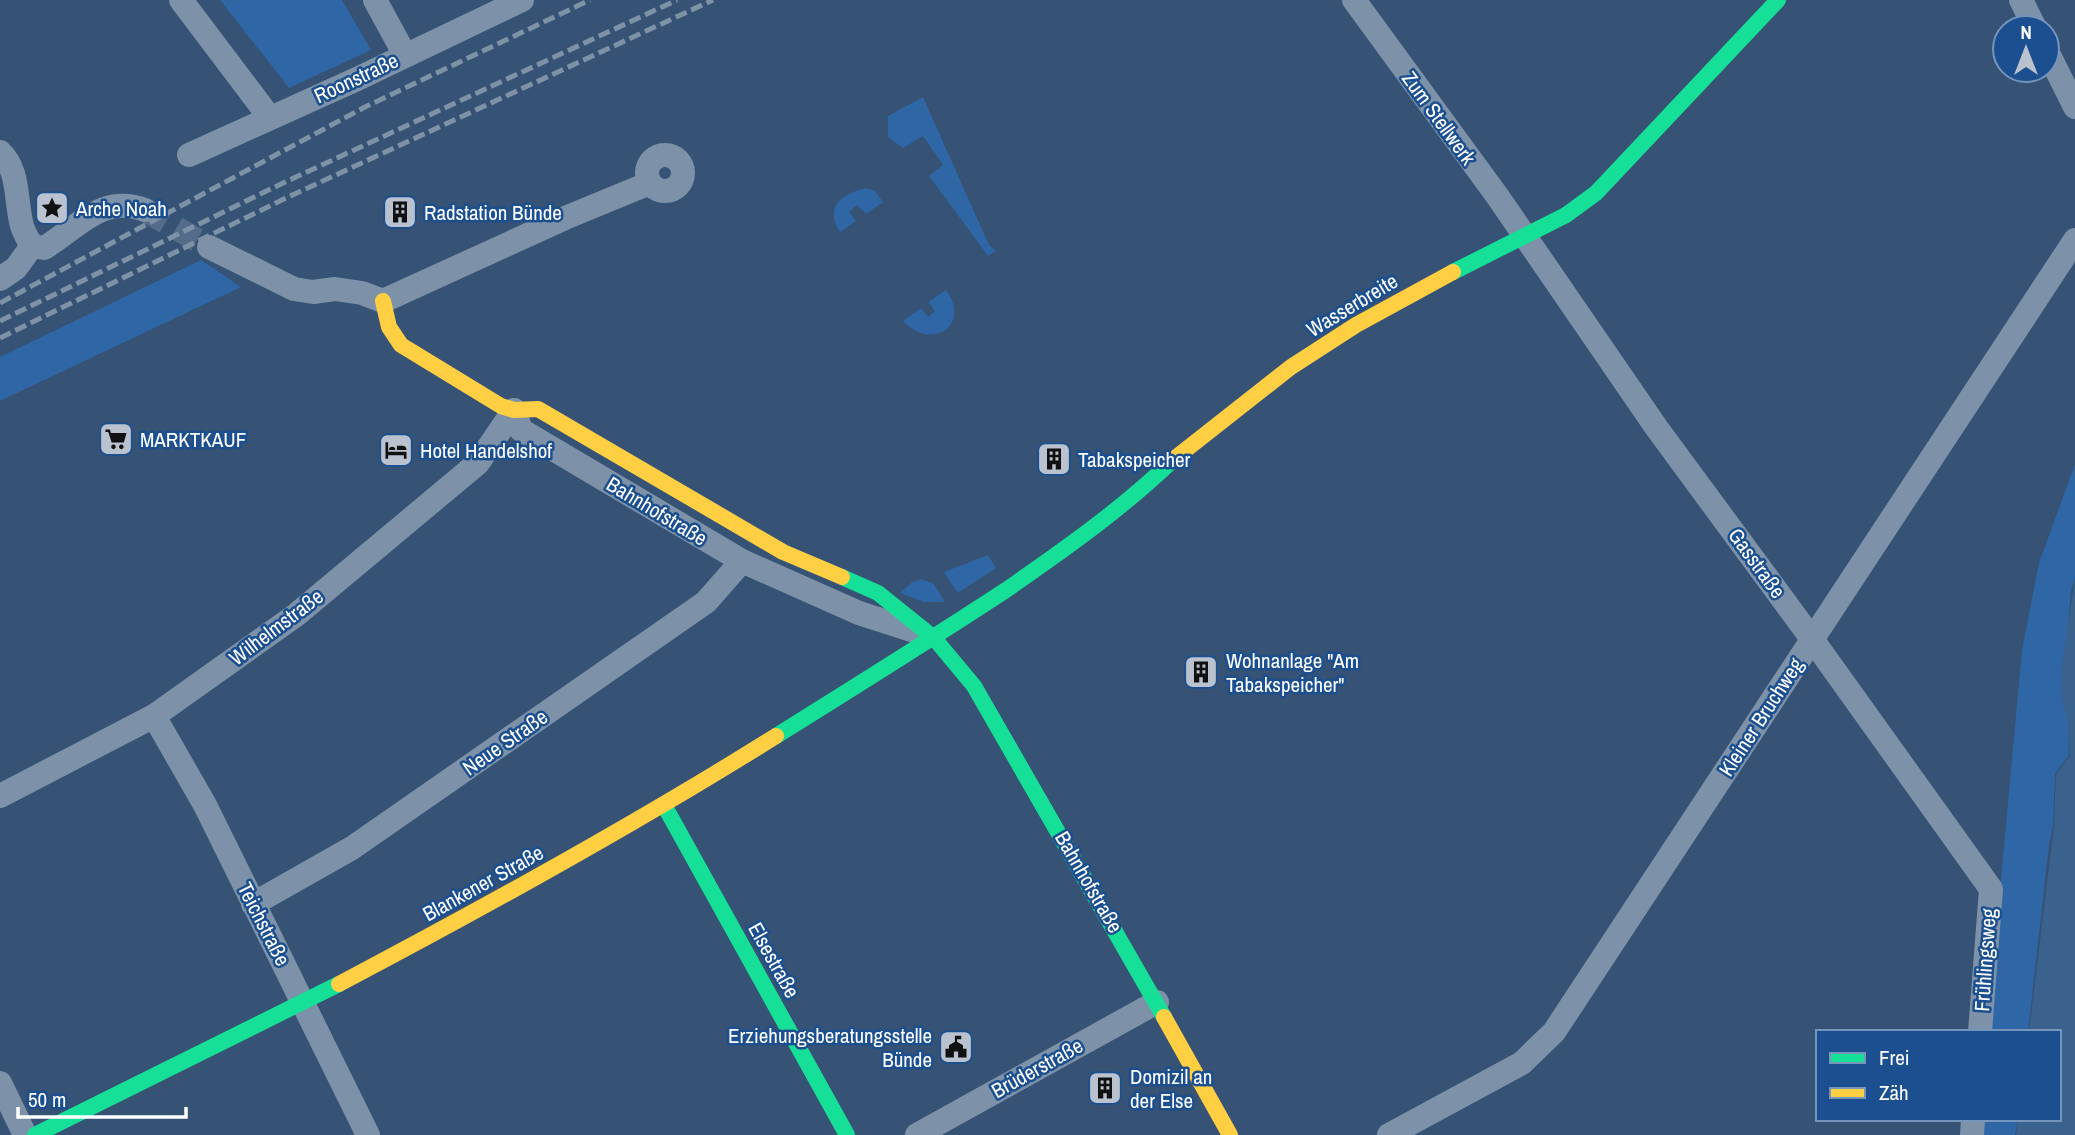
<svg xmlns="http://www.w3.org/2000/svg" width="2075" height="1135" font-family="'Archivo Narrow',sans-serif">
<rect width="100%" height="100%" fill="#365274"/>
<g fill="#2f66a5">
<polygon points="220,0 342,0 371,50 289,88"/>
<polygon points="923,97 989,245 996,251 988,256 929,176 943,165 923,136 903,148 888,137 888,116"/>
<path d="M866 188 875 191 883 202 866 214 857 205 849 212 856 221 840 232C824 207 841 194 866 188Z"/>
<polygon points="201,260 241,287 0,401 0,357"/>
<path d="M946 290C972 325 932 352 903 321L921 308 928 317 935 311 928 302Z"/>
<polygon points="2075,464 2075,578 2071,591 2061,695 2068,719 2069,755 2055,774 2053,826 2049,845 2028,1032 1987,1032 2022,650 2039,563"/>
<polygon points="988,555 996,568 959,592 956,591 944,572"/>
<polygon points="921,579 934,584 945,602 924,602 900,593 911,583"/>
<polygon points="1980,1119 2018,1119 2015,1135 1979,1135"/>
</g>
<polygon fill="#3b618d" points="2075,579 2075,1135 2016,1135 2018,1119 2059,1119 2059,1032 2029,1032 2054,826 2056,774 2070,756 2068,719 2061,695 2062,662"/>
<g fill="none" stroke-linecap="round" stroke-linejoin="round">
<polyline stroke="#546c89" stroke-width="24" stroke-dasharray="24 12" stroke-linecap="butt" points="145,210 209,247"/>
<g stroke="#7d92a8" stroke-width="24">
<polyline points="181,0 270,118"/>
<polyline points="375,0 405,55"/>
<polyline points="1354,0 1498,197 1656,427 1812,639 1991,889 1980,1032"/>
<polyline points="2021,0 2035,28"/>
<polyline points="2047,51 2075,107"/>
<path d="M0 152C20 171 15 200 22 226 24 233 28 239 32 246"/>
<polyline points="189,155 357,79 522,0"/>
<circle cx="665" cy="173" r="18"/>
<path d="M32 246 44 248C79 227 101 194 145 210"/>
<polyline points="209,247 294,289 313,292 335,289 362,293 383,301 565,218 650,183"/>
<polyline points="0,279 16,268 32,246"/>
<polyline points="514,410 521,430 742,561 859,613 921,633"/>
<polyline points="154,716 205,805 368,1135"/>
<polyline points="0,796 154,716 296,615 478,463 514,410"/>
<polyline points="253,904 352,848 706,602 742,561"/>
<polyline points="0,1083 25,1135"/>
<polyline points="917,1135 1157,1002"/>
<polyline points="1389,1135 1522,1063 1554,1032 2075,240"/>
<polyline points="1972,1135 1973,1119"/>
</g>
<g stroke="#16e098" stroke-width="16">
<polyline points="1453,272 1566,215 1596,193 1778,0"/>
<polyline points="842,577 878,593 934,638 974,686 1164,1017"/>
<path d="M776 736C853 688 930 640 1006 590 1065 549 1122 509 1174 459"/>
<polyline points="664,805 847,1135"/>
<polyline points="35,1135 339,984"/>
</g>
<g stroke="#ffcf43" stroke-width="16">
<polyline points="383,301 389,327 401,345 501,406 514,410 538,409 783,552 842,577"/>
<polyline points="1174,459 1291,367 1356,325 1453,272"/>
<path d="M339 984C487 906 634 825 776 736"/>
<polyline points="1164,1017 1230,1135"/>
</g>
<g stroke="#7e92a7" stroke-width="5" stroke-dasharray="12 5" stroke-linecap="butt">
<polyline points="0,303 365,107 590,0"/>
<polyline points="0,321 281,184 677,0"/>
<polyline points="0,338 284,199 713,0"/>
</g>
</g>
<defs>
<g id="sight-square" transform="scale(1.75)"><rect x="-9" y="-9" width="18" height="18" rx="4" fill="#b9c2ce" stroke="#1b4f8f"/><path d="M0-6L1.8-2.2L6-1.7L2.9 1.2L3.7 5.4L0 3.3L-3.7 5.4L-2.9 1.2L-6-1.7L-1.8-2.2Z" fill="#111"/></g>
<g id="building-square" transform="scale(1.75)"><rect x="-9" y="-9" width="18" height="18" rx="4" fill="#b9c2ce" stroke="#1b4f8f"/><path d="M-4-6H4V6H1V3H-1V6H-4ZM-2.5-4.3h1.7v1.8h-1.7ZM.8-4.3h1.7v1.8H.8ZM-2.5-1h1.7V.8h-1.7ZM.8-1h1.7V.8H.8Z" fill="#111"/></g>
<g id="supermarket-square" transform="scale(1.75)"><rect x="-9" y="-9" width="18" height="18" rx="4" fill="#b9c2ce" stroke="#1b4f8f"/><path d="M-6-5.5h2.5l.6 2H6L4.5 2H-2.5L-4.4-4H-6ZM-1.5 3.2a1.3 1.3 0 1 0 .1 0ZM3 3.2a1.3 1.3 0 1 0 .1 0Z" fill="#111"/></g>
<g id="hotel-square" transform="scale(1.75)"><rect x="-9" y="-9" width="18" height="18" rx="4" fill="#b9c2ce" stroke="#1b4f8f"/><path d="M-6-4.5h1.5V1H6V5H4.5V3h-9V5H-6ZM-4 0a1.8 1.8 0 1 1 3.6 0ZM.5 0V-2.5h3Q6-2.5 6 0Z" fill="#111"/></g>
<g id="civic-square" transform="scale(1.75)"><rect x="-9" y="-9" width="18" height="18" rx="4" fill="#b9c2ce" stroke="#1b4f8f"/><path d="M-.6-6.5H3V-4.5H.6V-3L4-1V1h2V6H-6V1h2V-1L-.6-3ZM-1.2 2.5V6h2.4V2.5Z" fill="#111"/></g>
</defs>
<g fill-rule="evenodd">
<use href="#sight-square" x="52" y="208"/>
<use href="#building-square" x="400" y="212"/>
<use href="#supermarket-square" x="116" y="439"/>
<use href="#hotel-square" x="396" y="450"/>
<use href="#building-square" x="1054" y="459"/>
<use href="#building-square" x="1201" y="672"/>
<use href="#civic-square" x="956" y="1047"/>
<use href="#building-square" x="1105" y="1088"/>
</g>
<g text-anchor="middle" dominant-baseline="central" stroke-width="5" stroke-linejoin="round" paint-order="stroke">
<g font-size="21" fill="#fff" stroke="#1b4f8f">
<text transform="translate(356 78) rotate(-25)">Roonstraße</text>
<text transform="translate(1439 118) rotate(54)">Zum Stellwerk</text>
<text transform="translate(1352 305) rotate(-31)">Wasserbreite</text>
<text transform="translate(657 511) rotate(31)">Bahnhofstraße</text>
<text transform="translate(1757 563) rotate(54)">Gasstraße</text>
<text transform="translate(276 627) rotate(-37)">Wilhelmstraße</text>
<text transform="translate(1761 717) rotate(-57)">Kleiner Bruchweg</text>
<text transform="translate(505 742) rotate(-35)">Neue Straße</text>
<text transform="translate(1089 882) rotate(60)">Bahnhofstraße</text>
<text transform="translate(483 883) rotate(-29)">Blankener Straße</text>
<text transform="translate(264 924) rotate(63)">Teichstraße</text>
<text transform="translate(774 960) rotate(61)">Elsestraße</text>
<text transform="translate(1985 960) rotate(-86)">Frühlingsweg</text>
<text transform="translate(1037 1068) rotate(-29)">Brüderstraße</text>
</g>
<g font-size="21" fill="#fff" stroke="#1b4f8f" text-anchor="start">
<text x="76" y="208">Arche Noah</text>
<text x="424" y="212">Radstation Bünde</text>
<text x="140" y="439">MARKTKAUF</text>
<text x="420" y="450">Hotel Handelshof</text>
<text x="1078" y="459">Tabakspeicher</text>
<text x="1226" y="660">Wohnanlage "Am<tspan x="1226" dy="24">Tabakspeicher"</tspan></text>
<text x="932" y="1035" text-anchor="end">Erziehungsberatungsstelle<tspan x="932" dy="24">Bünde</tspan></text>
<text x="1130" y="1076">Domizil an<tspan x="1130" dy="24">der Else</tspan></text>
</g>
</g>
<rect x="1816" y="1030" width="245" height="91" fill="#1b4f8f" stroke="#7695bc" stroke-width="2"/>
<rect x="1830" y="1053" width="35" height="10" fill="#16e098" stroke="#7695bc" stroke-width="2"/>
<text x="1879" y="1065" font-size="21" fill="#ffffff">Frei</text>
<rect x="1830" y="1088" width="35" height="10" fill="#ffcf43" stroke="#7695bc" stroke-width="2"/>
<text x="1879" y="1100" font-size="21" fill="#ffffff">Zäh</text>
<g transform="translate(2026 49)"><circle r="33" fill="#1b4f8f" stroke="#7695bc" stroke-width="2"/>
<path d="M0-5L12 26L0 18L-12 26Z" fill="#b9c2ce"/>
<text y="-10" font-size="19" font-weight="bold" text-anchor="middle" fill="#ffffff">N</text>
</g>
<path d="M18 1107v10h168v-10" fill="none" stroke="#ffffff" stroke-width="3.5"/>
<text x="28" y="1107" font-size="21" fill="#ffffff" stroke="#1b4f8f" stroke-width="5" paint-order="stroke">50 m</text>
</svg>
